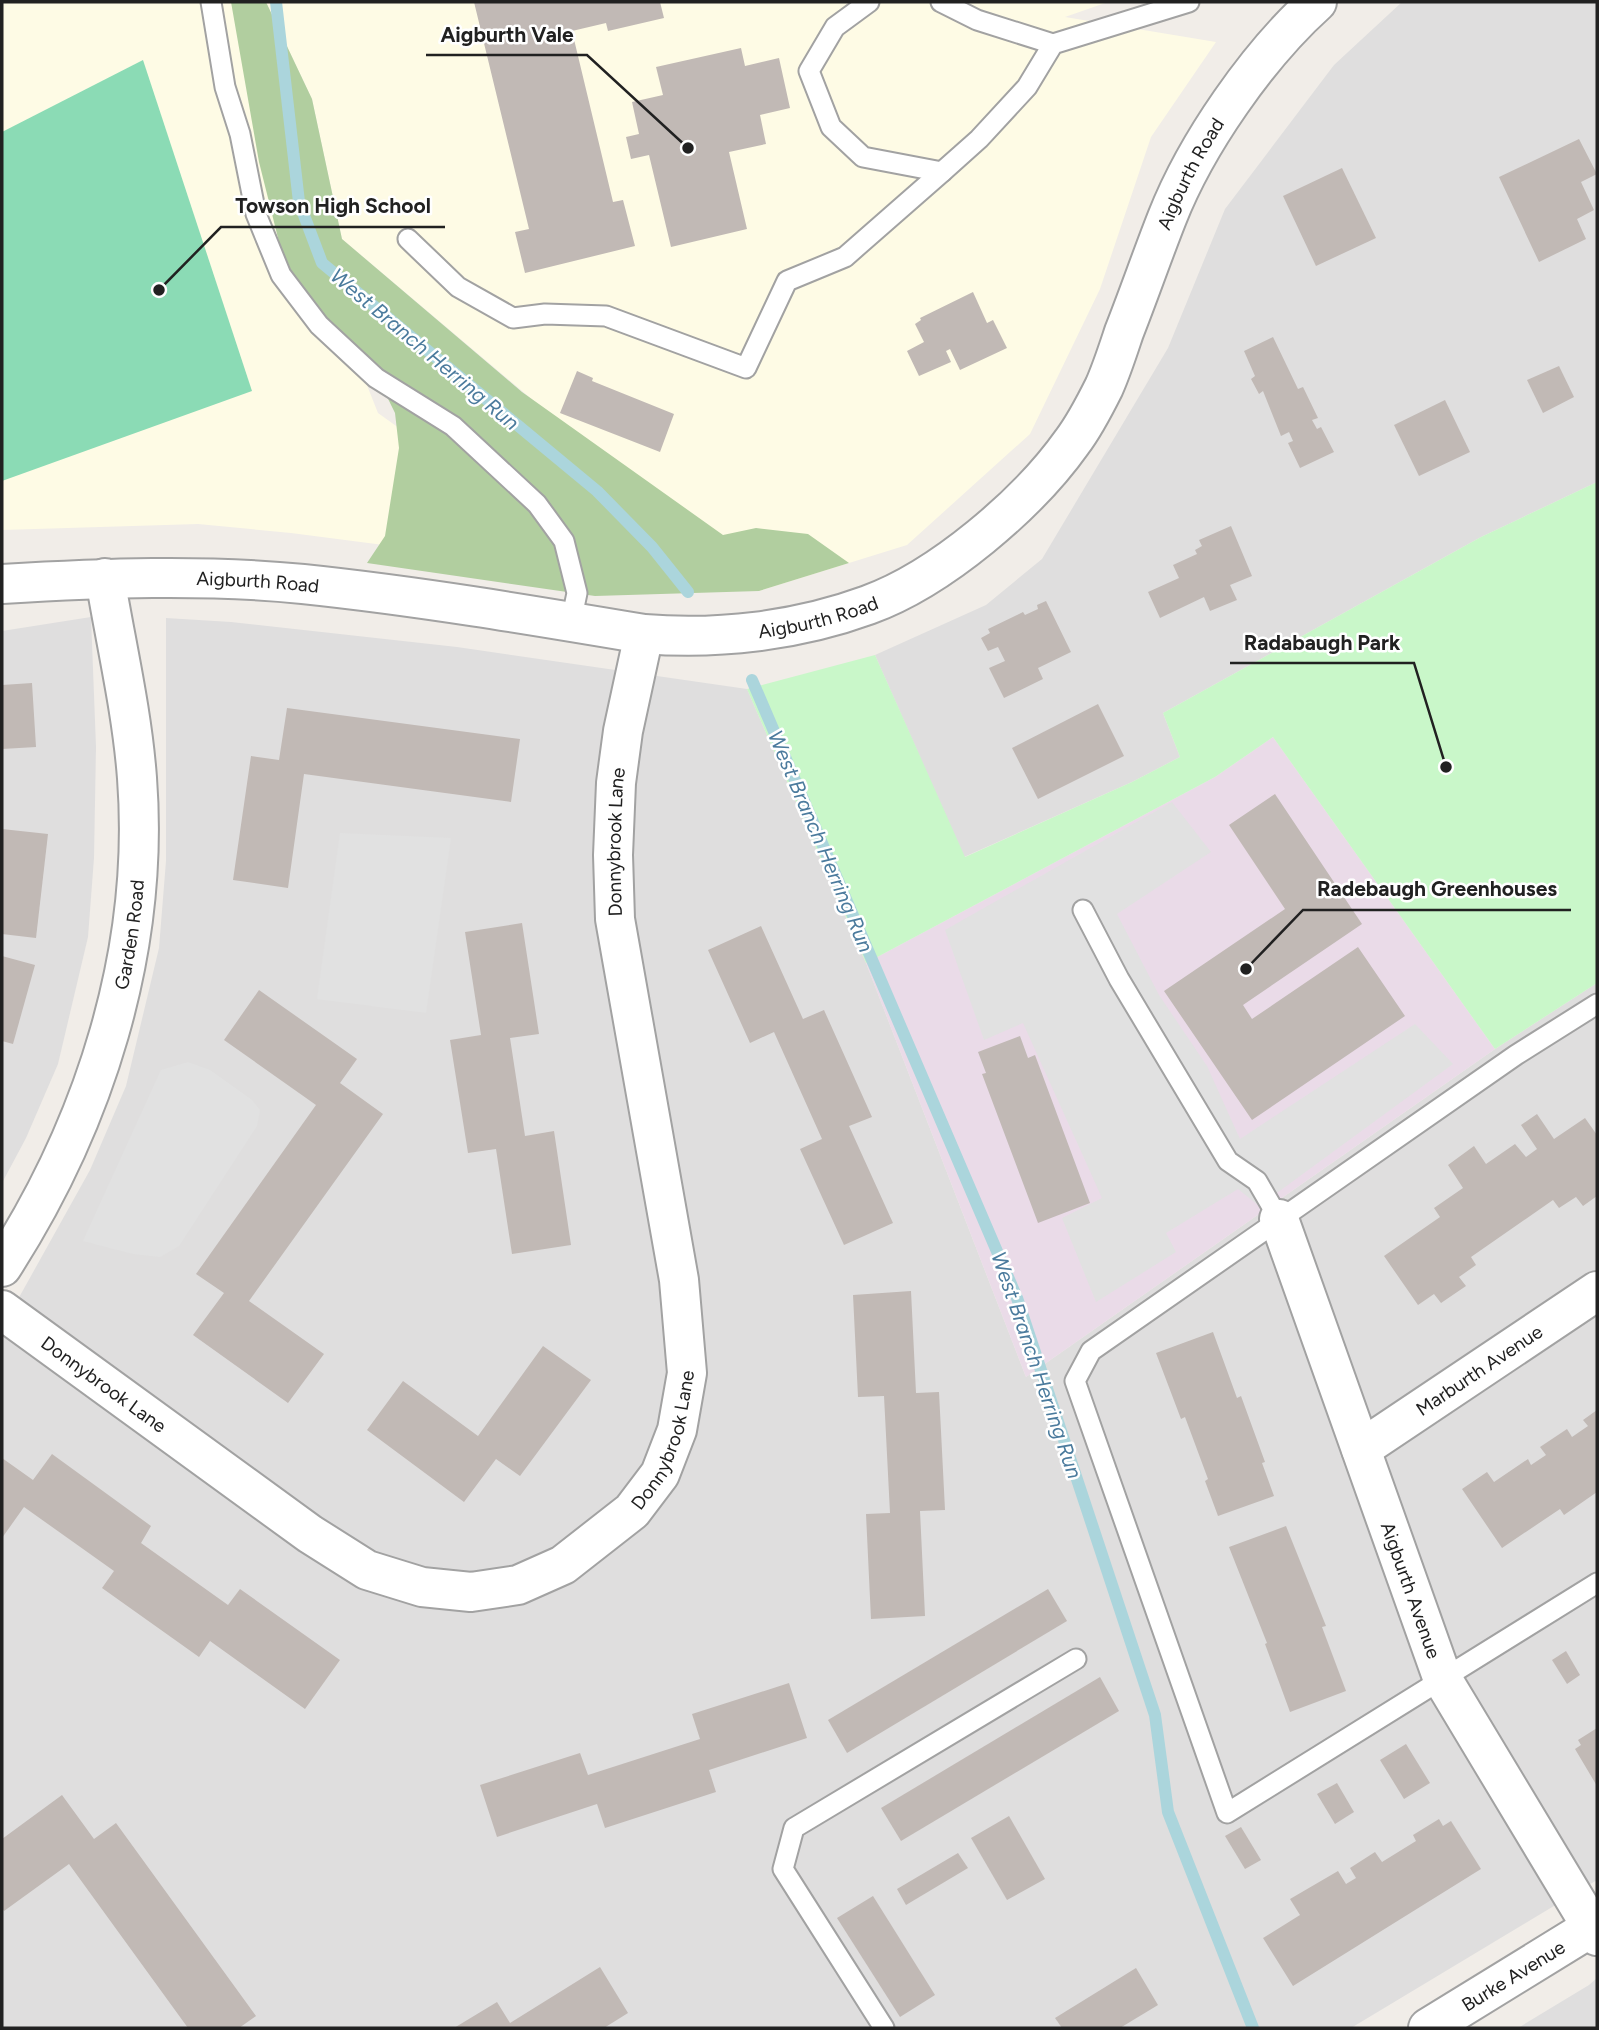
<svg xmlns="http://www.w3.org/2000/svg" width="1599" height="2030" font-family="Figtree,sans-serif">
<rect width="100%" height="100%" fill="#f1ede8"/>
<g fill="#dfdede">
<polygon points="1402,2 1597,2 1597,482 1481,537 1163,713 1180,757 1132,782 964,857 875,655 986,605 1042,559 1168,348 1225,209 1334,65"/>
<polygon points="91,617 96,747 94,858 88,937 58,1064 26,1138 2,1183 2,631"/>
<polygon points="166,618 231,622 457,647 747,689 866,963 1026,1377 1495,1049 1597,983 1597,1880 1351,2028 2,2028 2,1324 12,1310 90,1170 126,1086 159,948 166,861"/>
<polygon points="1597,1978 1597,2028 1518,2028 1589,1985"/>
</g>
<polygon fill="#eadbe8" points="1273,737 1495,1049 1026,1377 866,963 1215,777"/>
<g fill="#fefbe5">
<polygon points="2,2 253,2 339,315 378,413 452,466 461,555 291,533 198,524 2,530"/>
<polygon points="266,2 1108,2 1065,17 1216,42 1151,137 1100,289 1030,434 907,545 759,591 342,239 312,99"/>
</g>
<polygon fill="#b1ce9f" points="231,2 266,2 312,99 342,239 522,392 723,535 756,528 808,534 849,563 759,591 595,596 367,563 385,536 399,448 395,413 368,358 312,307 283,258 259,162"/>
<polygon fill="#c9f7c9" points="1597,482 1597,983 1495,1049 1273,737 1215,777 866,963 747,689 875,655 965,857 1132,782 1180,757 1163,713 1481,537"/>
<polygon fill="#8bdbb5" points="143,60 252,391 2,481 2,132"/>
<g fill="#e1e1e1">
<polygon points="1172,802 1211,852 1117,914 1159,995 1207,1066 1240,1139 1415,1024 1453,1064 1259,1206 1238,1189 1166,1233 1176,1252 1096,1302 1062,1218 1102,1198 1023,1023 984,1040 945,930"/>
<polygon points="340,833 451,838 426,1013 317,999"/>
<polygon points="188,1062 210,1070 252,1100 260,1110 257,1126 179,1246 160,1257 133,1254 83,1241 161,1070"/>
</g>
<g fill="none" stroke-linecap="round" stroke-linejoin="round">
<g stroke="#abd5dc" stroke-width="12">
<polyline points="276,2 299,202 322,263 597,491 652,547 688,592"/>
<polyline points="752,680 1017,1298 1155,1715 1168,1812 1253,2028"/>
</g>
</g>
<g fill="#c1b9b5">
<polygon points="474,2 660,2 664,18 608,31 606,23 572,31 613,202 623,200 635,246 525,273 515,232 529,229"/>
<polygon points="741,48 745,66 779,58 790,108 760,115 766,144 729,152 747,229 671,247 649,155 631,159 626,137 639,134 632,102 663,95 656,67"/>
<polygon points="1579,139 1597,174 1581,182 1594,210 1577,219 1586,239 1539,262 1499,177"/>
<polygon points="1342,168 1376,238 1316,266 1283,196"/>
<polygon points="973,292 987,323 993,320 1007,348 960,370 950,349 946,351 951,362 919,376 907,351 924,342 915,324 921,320 920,318"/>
<polygon points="1273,337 1298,389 1303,387 1318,418 1312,420 1317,429 1321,427 1334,452 1300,468 1288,443 1293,441 1289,432 1281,436 1263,391 1259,394 1251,379 1255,376 1244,351"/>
<polygon points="1559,366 1574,397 1543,413 1527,380"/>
<polygon points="577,371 593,378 592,381 674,414 660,452 560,413"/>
<polygon points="1445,400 1470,452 1419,476 1394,425"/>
<polygon points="1231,526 1252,576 1230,585 1237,600 1210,611 1204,597 1160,618 1148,592 1179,578 1173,565 1197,554 1195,550 1202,546 1199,540"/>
<polygon points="1046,601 1071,652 1038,668 1043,679 1004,698 989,668 1005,661 998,647 988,651 981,638 990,633 988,629 1023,612 1025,615 1038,609 1037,605"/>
<polygon points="32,683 36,747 2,749 2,685"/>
<polygon points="1098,704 1124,756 1038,799 1012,748"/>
<polygon points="287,708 520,739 511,802 304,774 288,888 233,880 251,756 279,760"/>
<polygon points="1275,794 1362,924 1243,1005 1252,1019 1358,947 1405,1016 1252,1120 1164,991 1285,909 1229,825"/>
<polygon points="2,829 48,834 36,938 2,934"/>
<polygon points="522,923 539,1034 510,1038 525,1136 554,1131 571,1245 512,1254 496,1149 468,1153 450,1040 481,1035 465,932"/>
<polygon points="761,926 803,1019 824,1010 872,1117 849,1126 893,1223 844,1245 800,1149 822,1139 774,1032 750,1043 708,950"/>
<polygon points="2,956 35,965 13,1044 2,1041"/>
<polygon points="259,990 357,1059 340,1083 383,1114 249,1301 324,1354 288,1403 193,1335 224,1293 196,1274 316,1105 224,1040"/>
<polygon points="1020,1036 1028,1058 1035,1055 1090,1203 1038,1223 982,1074 986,1073 978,1052"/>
<polygon points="1537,1114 1554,1139 1585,1118 1597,1135 1597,1196 1583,1206 1576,1197 1559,1208 1553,1200 1471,1257 1476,1265 1459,1277 1466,1286 1441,1303 1434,1294 1418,1305 1384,1256 1440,1217 1434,1208 1463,1188 1448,1165 1474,1146 1486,1164 1515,1144 1526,1157 1537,1149 1521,1125"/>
<polygon points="911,1291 916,1393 939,1392 945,1510 920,1511 925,1616 871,1619 866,1514 890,1513 884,1396 858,1397 853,1295"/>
<polygon points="1213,1332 1237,1398 1241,1396 1265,1462 1262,1463 1274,1496 1218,1516 1205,1481 1208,1479 1185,1417 1181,1419 1156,1353"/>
<polygon points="543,1346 591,1380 520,1476 496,1459 464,1502 367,1430 403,1381 478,1436"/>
<polygon points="1597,1410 1597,1492 1564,1515 1560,1509 1502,1548 1462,1489 1487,1472 1494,1482 1528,1459 1531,1465 1546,1455 1540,1447 1567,1429 1572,1437 1588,1426 1583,1420"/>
<polygon points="52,1454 151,1526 141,1543 228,1605 240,1589 340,1660 305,1709 210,1641 199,1657 102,1588 114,1571 24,1507 2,1538 2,1458 33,1480"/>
<polygon points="1286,1526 1326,1626 1322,1627 1346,1691 1290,1712 1265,1644 1267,1643 1229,1547"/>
<polygon points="1048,1589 1067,1621 847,1753 828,1720"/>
<polygon points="1566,1651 1580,1675 1567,1684 1552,1660"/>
<polygon points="1100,1677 1119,1711 901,1841 881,1808"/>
<polygon points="789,1683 807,1738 709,1770 716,1792 605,1828 597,1804 497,1837 480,1785 580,1753 588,1775 700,1739 692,1714"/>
<polygon points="1597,1728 1597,1786 1575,1749 1581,1745 1578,1740"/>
<polygon points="1406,1744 1430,1783 1404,1799 1380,1760"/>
<polygon points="1337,1783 1354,1812 1335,1824 1317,1794"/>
<polygon points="62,1795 94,1839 116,1823 256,2016 239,2028 188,2028 69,1864 4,1911 2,1908 2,1839"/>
<polygon points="1009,1816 1045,1879 1007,1900 971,1838"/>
<polygon points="1439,1819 1443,1826 1451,1821 1481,1869 1293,1986 1263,1938 1300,1915 1290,1899 1338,1871 1346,1884 1356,1878 1350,1868 1375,1852 1382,1862 1416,1841 1413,1835"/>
<polygon points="1241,1827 1261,1860 1245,1869 1225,1836"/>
<polygon points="958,1853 968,1868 906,1905 897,1889"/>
<polygon points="873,1896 935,1995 900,2017 837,1918"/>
<polygon points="600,1967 628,2013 604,2028 454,2028 497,2002 510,2023"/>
<polygon points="1136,1968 1158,2005 1120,2028 1062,2028 1055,2018"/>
</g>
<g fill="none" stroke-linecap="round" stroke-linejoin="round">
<g stroke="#a2a2a2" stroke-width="23">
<g id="service">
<polyline points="211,2 225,87 240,134 256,214 281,275 319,325 376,378 453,426 537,504 564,541 577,593 571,622"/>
<polyline points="869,2 835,27 809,71 831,127 863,157 942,172"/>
<polyline points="941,2 977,20 1053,44"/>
<polyline points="408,239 458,287 513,318 545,314 606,316 746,368 787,281 845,257 942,172 979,139 1027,87 1053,44 1189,2"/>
<polyline points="1083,910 1119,979 1228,1161 1257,1181 1279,1219"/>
<polyline points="1597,1004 1516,1055 1091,1351 1075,1381 1227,1813 1597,1583"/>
<polyline points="884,2028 783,1869 794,1828 1076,1659"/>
</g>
</g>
<g stroke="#a2a2a2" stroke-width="42">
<g id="minor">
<path id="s1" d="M2 584C102 578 203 574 303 584 417 596 531 615 644 634 718 640 797 631 868 605 940 579 1028 504 1072 442 1085 425 1095 405 1104 387 1112 369 1118 350 1124 332 1139 294 1152 256 1167 218 1196 144 1258 55 1317 2"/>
<path id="s2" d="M1279 1219 1443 1680 1597 1936"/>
<path id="s3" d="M2 1267C95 1123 150 950 137 778 132 711 116 644 105 578"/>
<path id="s4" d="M2 1310 310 1534 367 1570 422 1587 471 1592 518 1585 563 1565 632 1511 660 1474 677 1430 687 1373 679 1280 615 919 613 855 616 783 623 731 644 634"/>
<path id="s5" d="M1361 1449 1597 1291"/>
</g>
</g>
<g stroke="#a2a2a2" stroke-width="42">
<g id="tertiary">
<path id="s6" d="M1428 2028 1597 1924"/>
</g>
</g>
<use href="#service" stroke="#fff" stroke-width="19"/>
<use href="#minor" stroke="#fff" stroke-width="38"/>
<use href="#tertiary" stroke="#fff" stroke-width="38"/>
</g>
<g text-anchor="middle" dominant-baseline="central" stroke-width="5" stroke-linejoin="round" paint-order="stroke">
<g font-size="19" fill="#212121" stroke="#fff">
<text stroke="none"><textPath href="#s1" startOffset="1432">Aigburth Road</textPath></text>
<text stroke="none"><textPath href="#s1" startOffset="256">Aigburth Road</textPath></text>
<text stroke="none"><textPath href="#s1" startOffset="822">Aigburth Road</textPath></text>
<text stroke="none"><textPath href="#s4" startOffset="1428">Donnybrook Lane</textPath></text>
<text stroke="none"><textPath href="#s3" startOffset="359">Garden Road</textPath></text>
<text stroke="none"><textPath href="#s5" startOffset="142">Marburth Avenue</textPath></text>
<text stroke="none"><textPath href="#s4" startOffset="126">Donnybrook Lane</textPath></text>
<text stroke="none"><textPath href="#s4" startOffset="819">Donnybrook Lane</textPath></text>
<text stroke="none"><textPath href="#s2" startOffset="394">Aigburth Avenue</textPath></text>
<text stroke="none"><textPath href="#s6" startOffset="100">Burke Avenue</textPath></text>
</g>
<g font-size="21" font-style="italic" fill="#4b7b9d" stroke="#fff">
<text transform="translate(425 349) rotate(40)">West Branch Herring Run</text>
<text transform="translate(821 841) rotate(67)">West Branch Herring Run</text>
<text transform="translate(1037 1365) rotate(71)">West Branch Herring Run</text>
</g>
</g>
<path fill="none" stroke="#212121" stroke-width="2.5" d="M688 148L587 55H426M159 290L221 227H445M1446 767L1414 663H1230M1246 969L1303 910H1571"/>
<g fill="#212121" stroke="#fff" stroke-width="2.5">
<circle cx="688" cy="148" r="7"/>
<circle cx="159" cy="290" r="7"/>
<circle cx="1446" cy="767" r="7"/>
<circle cx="1246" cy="969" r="7"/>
</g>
<g font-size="21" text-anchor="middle" font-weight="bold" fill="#212121" stroke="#fff" stroke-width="5" stroke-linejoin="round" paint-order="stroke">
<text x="507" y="42">Aigburth Vale</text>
<text x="333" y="213">Towson High School</text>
<text x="1322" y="650">Radabaugh Park</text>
<text x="1437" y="896">Radebaugh Greenhouses</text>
</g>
<rect width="1599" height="2030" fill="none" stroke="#212121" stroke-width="7"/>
</svg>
